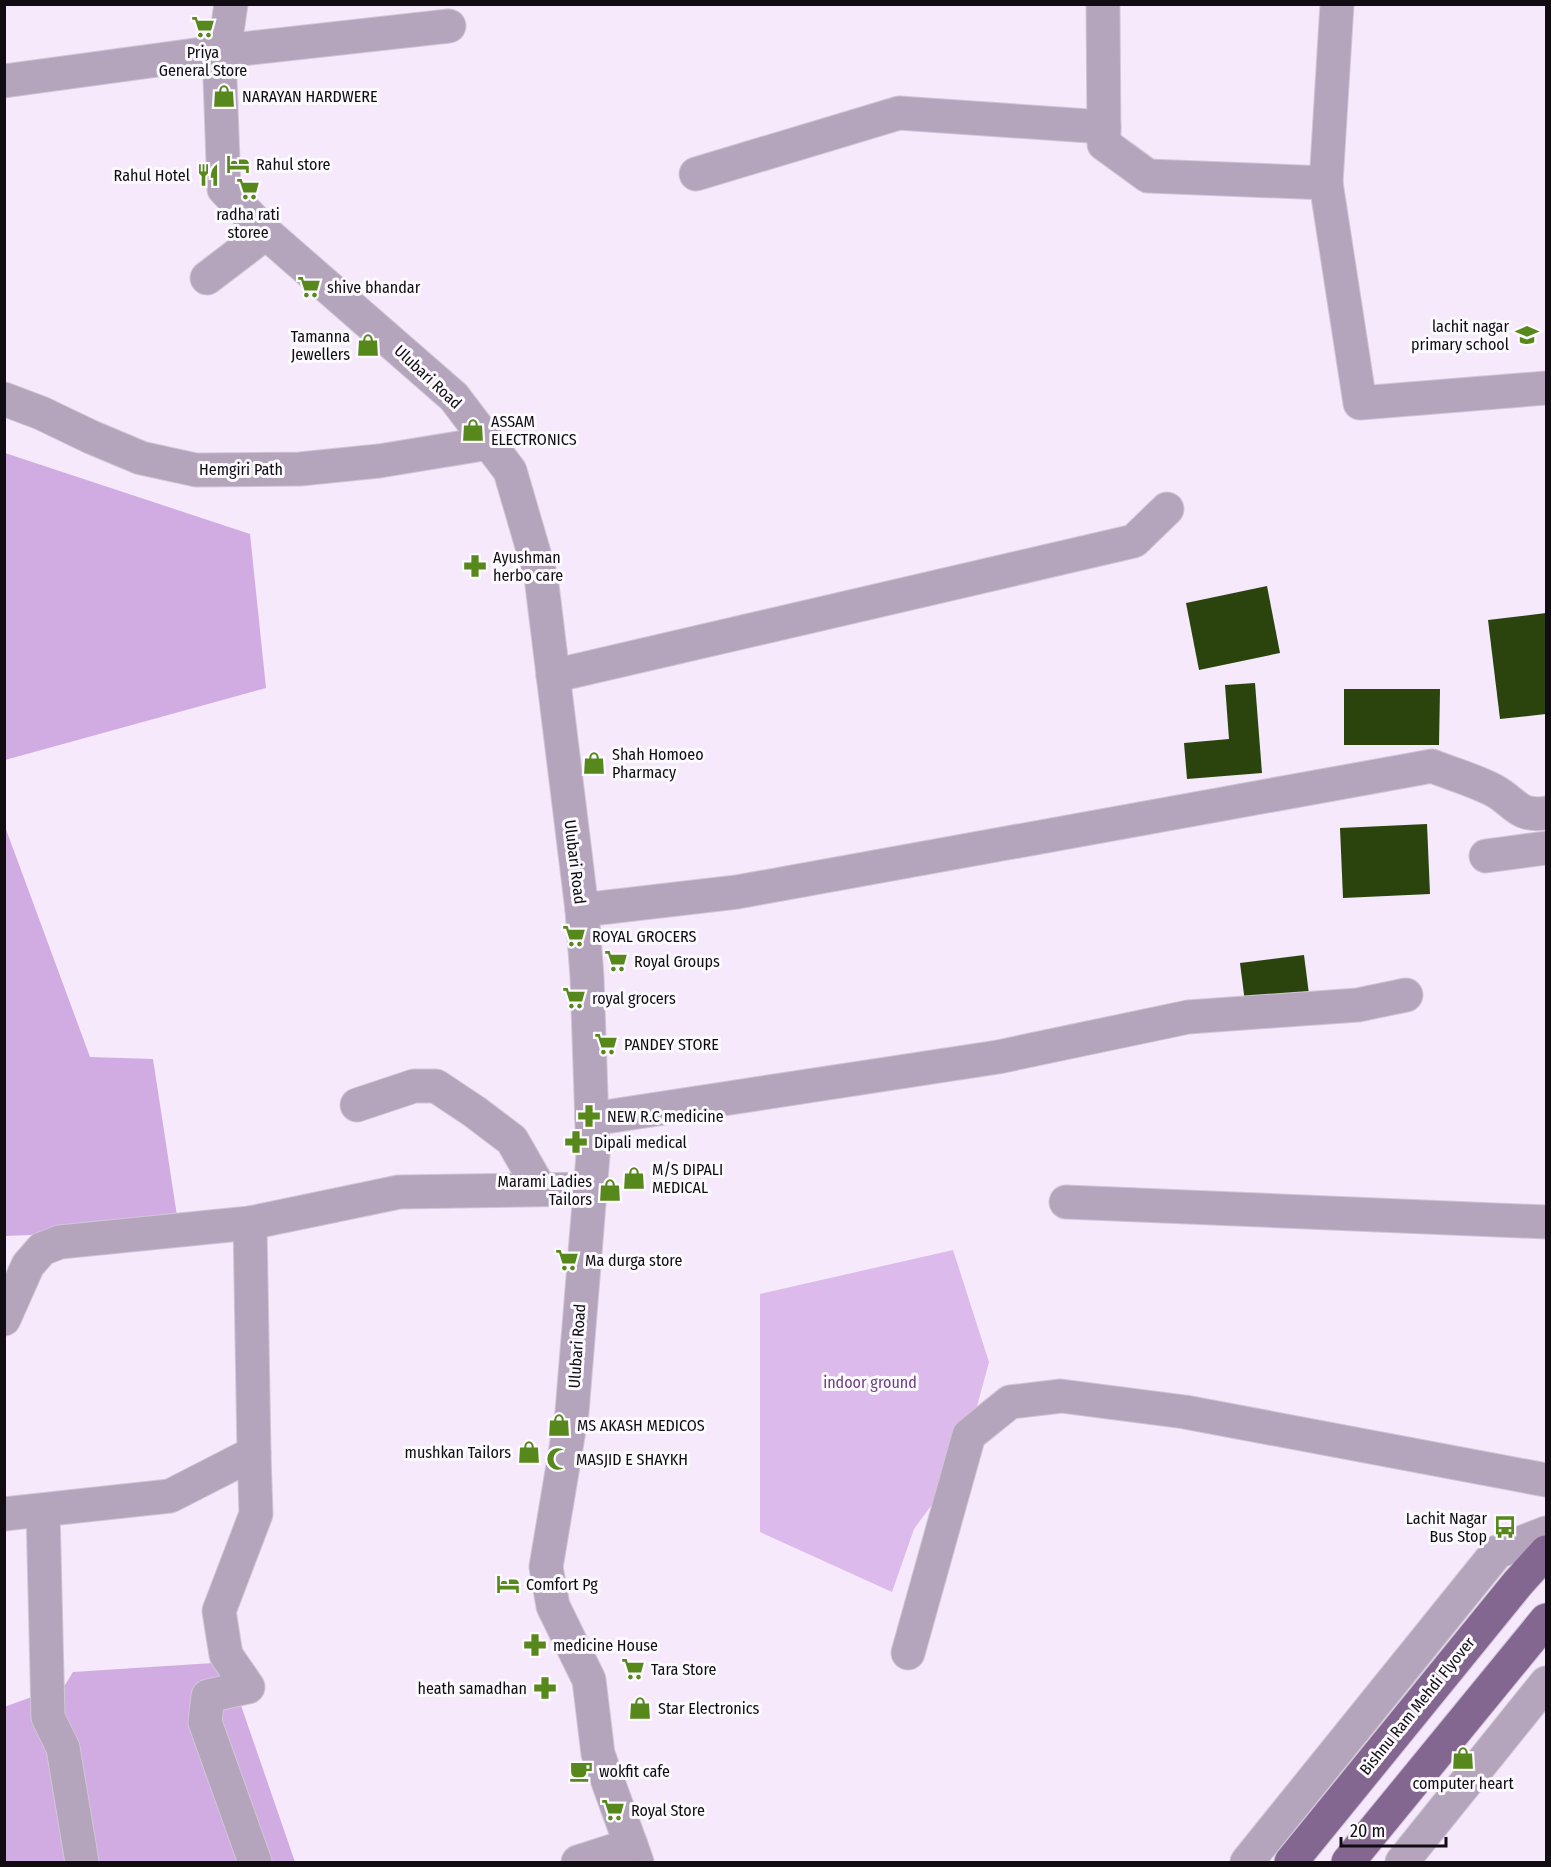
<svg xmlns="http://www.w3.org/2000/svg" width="1551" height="1867" font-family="'Fira Sans Condensed',sans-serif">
<rect width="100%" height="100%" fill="#f5e9fb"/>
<polygon fill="#dcbaec" points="953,1250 989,1362 961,1465 914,1529 892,1592 760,1532 760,1294"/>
<g fill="#d1ace3">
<polygon points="5,453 250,534 266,688 5,760"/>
<polygon points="4,824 90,1057 153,1059 179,1229 5,1236"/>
<polygon points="213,1663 235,1688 295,1862 5,1862 4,1707 65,1685 73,1672"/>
</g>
<g fill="#2b440e">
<polygon points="1267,586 1280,653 1199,670 1186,603"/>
<polygon points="1546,613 1546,714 1500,719 1488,620"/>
<polygon points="1255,683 1262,773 1187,779 1184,743 1229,739 1225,685"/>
<polygon points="1344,689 1440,689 1439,745 1344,745"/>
<polygon points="1427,824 1430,894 1343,898 1340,828"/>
<polygon points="1304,955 1310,1002 1246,1010 1240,963"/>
</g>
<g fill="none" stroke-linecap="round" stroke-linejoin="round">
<g stroke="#d0c6d6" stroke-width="35">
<g id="minor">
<polyline points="231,4 220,79 224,189 266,233 454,397 510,471 541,577 582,910 587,977 593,1155 572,1412 546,1567 553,1606 589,1680 598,1754 637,1862"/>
<polyline points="1103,4 1104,144 1148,176 1326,183 1360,403 1546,388"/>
<polyline points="4,81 224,51 449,26"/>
<polyline points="696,174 899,113 1104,127"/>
<polyline points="1326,183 1337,4"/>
<polyline points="207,278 266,233"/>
<polyline points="4,399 41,413 91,437 141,458 196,470 300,469 379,461 489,443"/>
<polyline points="553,676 1134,541 1167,509"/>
<polyline points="1486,856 1546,848"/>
<path d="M582 910 737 892 1432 766C1452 774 1474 780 1493 790 1516 802 1516 817 1546 813"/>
<polyline points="357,1105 414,1086 436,1086 475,1112 512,1140 540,1189"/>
<polyline points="592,1119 998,1057 1188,1017 1358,1005 1406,995"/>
<polyline points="1066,1202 1546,1222"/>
<polyline points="4,1319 28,1265 42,1249 60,1242 250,1223 399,1192 591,1189"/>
<polyline points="254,1453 256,1514 219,1611 226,1655 248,1687 208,1696 205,1722 255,1862"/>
<polyline points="43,1510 48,1717 63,1748 82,1862"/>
<polyline points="4,1514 170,1496 254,1453 250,1223"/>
<polyline points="908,1653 969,1435 1010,1402 1061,1396 1185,1412 1546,1480"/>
<polyline points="578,1862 631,1845"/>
<polyline points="1247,1862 1497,1552 1546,1533"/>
<polyline points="1402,1862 1546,1683"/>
</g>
</g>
<g stroke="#d0c6d6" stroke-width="35">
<g id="major">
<polyline points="1291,1862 1518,1583 1546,1552"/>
<polyline points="1348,1862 1546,1620"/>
</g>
</g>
<use href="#minor" stroke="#b4a4bc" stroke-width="33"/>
<use href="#major" stroke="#846791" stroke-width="33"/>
</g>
<defs>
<g id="supermarket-bare" transform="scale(1.8)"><path d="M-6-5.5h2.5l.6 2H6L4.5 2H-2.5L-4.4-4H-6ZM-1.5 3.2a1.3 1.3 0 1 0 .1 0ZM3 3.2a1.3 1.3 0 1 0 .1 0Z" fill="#57881c" stroke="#fcfafe" stroke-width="2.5" paint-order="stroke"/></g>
<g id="shop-bare" transform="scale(1.8)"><path d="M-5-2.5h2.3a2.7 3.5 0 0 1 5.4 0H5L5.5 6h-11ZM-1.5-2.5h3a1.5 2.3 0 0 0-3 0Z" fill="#57881c" stroke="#fcfafe" stroke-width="2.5" paint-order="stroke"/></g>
<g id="hotel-bare" transform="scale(1.8)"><path d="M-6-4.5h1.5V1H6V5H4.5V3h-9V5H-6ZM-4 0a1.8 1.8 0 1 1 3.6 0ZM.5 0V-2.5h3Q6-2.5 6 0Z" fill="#57881c" stroke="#fcfafe" stroke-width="2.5" paint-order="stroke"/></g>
<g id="restaurant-bare" transform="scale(1.8)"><path d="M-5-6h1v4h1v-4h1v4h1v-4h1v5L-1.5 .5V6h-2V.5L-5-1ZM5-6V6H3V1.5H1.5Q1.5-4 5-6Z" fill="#57881c" stroke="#fcfafe" stroke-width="2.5" paint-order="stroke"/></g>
<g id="school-bare" transform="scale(1.8)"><path d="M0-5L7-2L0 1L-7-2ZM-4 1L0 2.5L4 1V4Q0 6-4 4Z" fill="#57881c" stroke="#fcfafe" stroke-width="2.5" paint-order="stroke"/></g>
<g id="pharmacy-bare" transform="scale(1.8)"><path d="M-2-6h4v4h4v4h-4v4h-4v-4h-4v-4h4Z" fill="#57881c" stroke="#fcfafe" stroke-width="2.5" paint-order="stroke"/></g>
<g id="mosque-bare" transform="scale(1.8)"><path d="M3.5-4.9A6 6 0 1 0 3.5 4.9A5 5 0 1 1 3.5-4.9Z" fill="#57881c" stroke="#fcfafe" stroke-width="2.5" paint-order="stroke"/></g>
<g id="bus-bare" transform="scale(1.8)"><path d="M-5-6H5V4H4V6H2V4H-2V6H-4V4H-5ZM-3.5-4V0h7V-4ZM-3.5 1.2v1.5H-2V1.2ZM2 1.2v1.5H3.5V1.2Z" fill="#57881c" stroke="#fcfafe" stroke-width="2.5" paint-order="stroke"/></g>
<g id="cafe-bare" transform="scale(1.8)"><path d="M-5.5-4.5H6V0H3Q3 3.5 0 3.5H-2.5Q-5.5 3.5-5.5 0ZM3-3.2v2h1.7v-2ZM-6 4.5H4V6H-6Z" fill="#57881c" stroke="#fcfafe" stroke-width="2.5" paint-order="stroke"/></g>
</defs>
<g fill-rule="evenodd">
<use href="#supermarket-bare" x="203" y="27"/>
<use href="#shop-bare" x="224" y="96"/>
<use href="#hotel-bare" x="238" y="164"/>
<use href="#restaurant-bare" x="208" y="175"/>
<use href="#supermarket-bare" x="248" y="189"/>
<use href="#supermarket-bare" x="309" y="287"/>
<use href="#school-bare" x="1527" y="335"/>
<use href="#shop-bare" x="368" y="345"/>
<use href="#shop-bare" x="473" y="430"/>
<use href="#pharmacy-bare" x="475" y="566"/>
<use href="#shop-bare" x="594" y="763"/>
<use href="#supermarket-bare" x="574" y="936"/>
<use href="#supermarket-bare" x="616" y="961"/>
<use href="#supermarket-bare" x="574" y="998"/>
<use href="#supermarket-bare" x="606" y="1044"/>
<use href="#pharmacy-bare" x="589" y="1116"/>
<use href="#pharmacy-bare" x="576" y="1142"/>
<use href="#shop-bare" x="634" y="1178"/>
<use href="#shop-bare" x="610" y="1190"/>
<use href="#supermarket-bare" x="567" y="1260"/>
<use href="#shop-bare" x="559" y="1425"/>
<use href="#shop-bare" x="529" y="1452"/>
<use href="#mosque-bare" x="558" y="1459"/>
<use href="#bus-bare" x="1505" y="1527"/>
<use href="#hotel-bare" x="508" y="1584"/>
<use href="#pharmacy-bare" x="535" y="1645"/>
<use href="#supermarket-bare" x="633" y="1669"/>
<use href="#pharmacy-bare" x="545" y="1688"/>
<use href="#shop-bare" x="640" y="1708"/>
<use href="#shop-bare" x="1463" y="1758"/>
<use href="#cafe-bare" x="581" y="1771"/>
<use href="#supermarket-bare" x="613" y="1810"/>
</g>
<g text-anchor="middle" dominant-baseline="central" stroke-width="6" stroke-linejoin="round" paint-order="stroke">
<g font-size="16" fill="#100c12" stroke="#fcfafe" text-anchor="start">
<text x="203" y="52" text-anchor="middle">Priya<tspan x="203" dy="18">General Store</tspan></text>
<text x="242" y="96">NARAYAN HARDWERE</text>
<text x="256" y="164">Rahul store</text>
<text x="190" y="175" text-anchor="end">Rahul Hotel</text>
<text x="248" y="214" text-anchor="middle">radha rati<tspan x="248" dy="18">storee</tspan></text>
<text x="327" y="287">shive bhandar</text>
<text x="1509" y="326" text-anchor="end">lachit nagar<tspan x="1509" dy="18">primary school</tspan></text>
<text x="350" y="336" text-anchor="end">Tamanna<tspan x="350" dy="18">Jewellers</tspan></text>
<text x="491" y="421">ASSAM<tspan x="491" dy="18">ELECTRONICS</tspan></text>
<text x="493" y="557">Ayushman<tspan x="493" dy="18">herbo care</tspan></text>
<text x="612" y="754">Shah Homoeo<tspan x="612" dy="18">Pharmacy</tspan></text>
<text x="592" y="936">ROYAL GROCERS</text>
<text x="634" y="961">Royal Groups</text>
<text x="592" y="998">royal grocers</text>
<text x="624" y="1044">PANDEY STORE</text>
<text x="607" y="1116">NEW R.C medicine</text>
<text x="594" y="1142">Dipali medical</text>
<text x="652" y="1169">M/S DIPALI<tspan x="652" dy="18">MEDICAL</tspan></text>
<text x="592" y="1181" text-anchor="end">Marami Ladies<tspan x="592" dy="18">Tailors</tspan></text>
<text x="585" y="1260">Ma durga store</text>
<text x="577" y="1425">MS AKASH MEDICOS</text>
<text x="511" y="1452" text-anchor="end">mushkan Tailors</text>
<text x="576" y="1459">MASJID E SHAYKH</text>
<text x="1487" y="1518" text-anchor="end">Lachit Nagar<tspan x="1487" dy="18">Bus Stop</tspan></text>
<text x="526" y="1584">Comfort Pg</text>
<text x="553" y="1645">medicine House</text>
<text x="651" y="1669">Tara Store</text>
<text x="527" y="1688" text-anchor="end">heath samadhan</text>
<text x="658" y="1708">Star Electronics</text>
<text x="599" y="1771">wokfit cafe</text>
<text x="1463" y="1783" text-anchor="middle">computer heart</text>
<text x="631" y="1810">Royal Store</text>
</g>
<g font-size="16" fill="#100c12" stroke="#fcfafe">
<text transform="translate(428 377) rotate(43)">Ulubari Road</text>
<text x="241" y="469">Hemgiri Path</text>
<text transform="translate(575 862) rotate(83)">Ulubari Road</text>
<text transform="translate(577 1346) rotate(-86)">Ulubari Road</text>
<text transform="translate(1417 1706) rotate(-51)">Bishnu Ram Mehdi Flyover</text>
</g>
<g font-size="16" fill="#6f4183" stroke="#fcfafe">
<text x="870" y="1382">indoor ground</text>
</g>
</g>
<rect width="1551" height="1867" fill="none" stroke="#100c12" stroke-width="12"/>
<path d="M1341 1837v9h105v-9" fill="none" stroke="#100c12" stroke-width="3"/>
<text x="1350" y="1837" font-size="18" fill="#100c12" stroke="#fcfafe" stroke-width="4.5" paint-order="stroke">20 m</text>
</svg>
